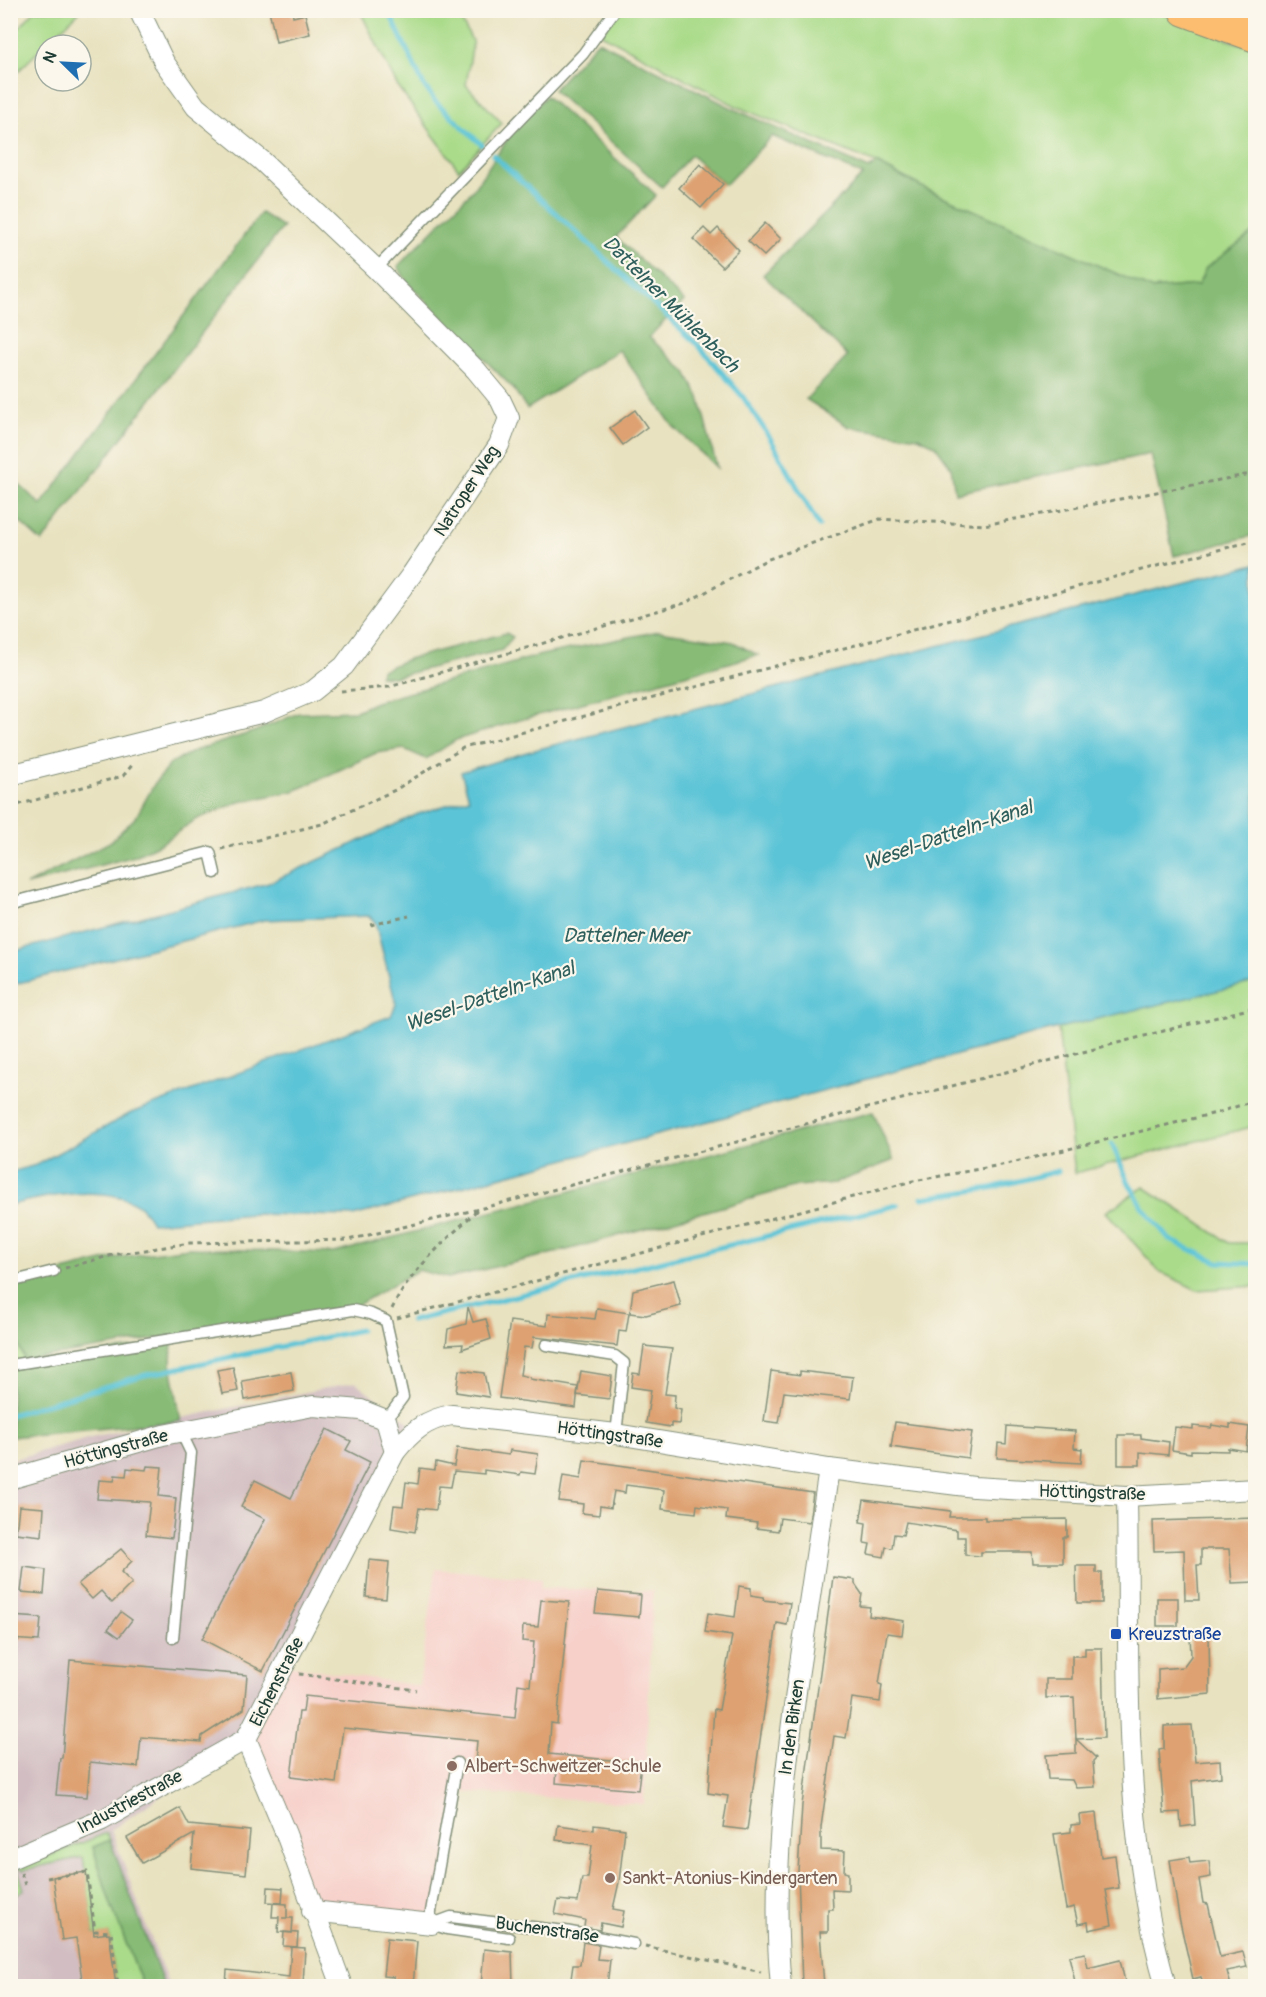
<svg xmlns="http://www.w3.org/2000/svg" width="1266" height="1997" font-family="Pangolin,sans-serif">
<rect width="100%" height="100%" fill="#fbf7ec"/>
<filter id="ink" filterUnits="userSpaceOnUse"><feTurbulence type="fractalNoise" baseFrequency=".0167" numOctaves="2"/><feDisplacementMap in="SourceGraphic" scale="12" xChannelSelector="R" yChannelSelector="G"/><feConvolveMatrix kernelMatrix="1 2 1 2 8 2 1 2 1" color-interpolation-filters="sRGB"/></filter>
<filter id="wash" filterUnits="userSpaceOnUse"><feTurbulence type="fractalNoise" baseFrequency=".008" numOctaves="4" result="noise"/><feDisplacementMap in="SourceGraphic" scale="24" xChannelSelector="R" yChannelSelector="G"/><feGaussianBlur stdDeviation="1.35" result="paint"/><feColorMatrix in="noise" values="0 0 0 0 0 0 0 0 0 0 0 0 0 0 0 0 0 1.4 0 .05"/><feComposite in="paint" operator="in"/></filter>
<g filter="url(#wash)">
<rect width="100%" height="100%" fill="#e8e2c0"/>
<polygon fill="#f7d0ca" points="436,1569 541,1578 541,1588 653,1591 644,1804 463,1792 439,1911 426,1919 314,1908 248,1740 287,1665 419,1686"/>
<polygon fill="#d2bec2" points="355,1382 410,1423 245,1739 111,1830 169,1986 11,1986 11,1460 91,1437"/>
<g fill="#aadb8a" stroke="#648c5f" stroke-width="1.5">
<polygon points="35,10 80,11 11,78 11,37"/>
<polygon points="616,10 1157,11 1234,42 1255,47 1255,231 1206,268 1198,285 1151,289 926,189 876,163 738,107 601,34"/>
<polygon points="360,11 456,11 473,42 466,85 502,123 459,170 398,87"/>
<polygon points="1255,982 1255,1126 1075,1173 1058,1028"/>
<polygon points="1144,1187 1229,1243 1255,1243 1255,1286 1197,1290 1160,1272 1106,1212"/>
<polygon points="11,1327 11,1328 25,1360 11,1363"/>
<polygon points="107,1833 110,1840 93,1848 110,1902 143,1986 116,1986 109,1934 94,1935 83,1857 23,1870 20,1867"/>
<polygon points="17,1868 24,1890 11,1899 11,1870"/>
</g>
<g fill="#87bb76" stroke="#537c55" stroke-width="1.5">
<polygon points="598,41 736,110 869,169 876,163 926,189 1151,289 1198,285 1206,268 1255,231 1255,535 1174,556 1151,454 955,493 951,467 935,445 918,437 849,427 806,399 848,356 763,275 863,175 772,136 725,185 691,155 662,187 553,90"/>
<polygon points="546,96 656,195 616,237 684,301 649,337 686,372 699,397 717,468 673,426 619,350 527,409 513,388 407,282 398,266 473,190 513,131"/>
<polygon points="261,213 283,227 42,542 11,514 11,477 41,505"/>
<polygon points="659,631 733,642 758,655 520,720 456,740 426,759 404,749 376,753 294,791 239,802 195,820 162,843 135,856 26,885 110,842 136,817 155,783 171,763 194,751 256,731 299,713 356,711 376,702 541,655"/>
<polygon points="506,633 513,637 502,650 394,677 379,676 382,670 408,659"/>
<polygon points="873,1112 894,1160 835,1183 797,1186 567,1250 448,1278 418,1270 354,1307 25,1360 11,1327 11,1284 114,1258 189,1248 334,1253"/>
<polygon points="172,1342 171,1364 181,1421 11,1437 11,1367"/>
<polygon points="110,1840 164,1986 143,1986 110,1902 93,1847"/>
</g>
<path fill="#5bc4d7" stroke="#3d8086" stroke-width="1.5" d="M1255 564V982L1058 1028 353 1216 251 1214 152 1223C148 1217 144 1208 138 1205 107 1184 44 1196 11 1205V1172L36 1165 131 1113 391 1016 396 1004 375 922 369 916 264 920 11 985V952L269 883 418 814 469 798 461 772 527 752Z"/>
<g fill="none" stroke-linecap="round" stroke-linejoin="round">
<g stroke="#5bc4d7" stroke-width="5">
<polyline points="388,10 423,84 435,101 482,145"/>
<polyline points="493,155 699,346 743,397 770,438 819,526"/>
<polyline points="1112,1144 1128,1181 1143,1208 1170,1240 1218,1262 1256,1264"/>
<polyline points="922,1198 991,1188 1058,1171"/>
<polyline points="411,1321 898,1205"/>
<polyline points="10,1415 141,1376 360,1330"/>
</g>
</g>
<g id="blocks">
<g fill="#dea272">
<polygon points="269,10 292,10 293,17 305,14 310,34 276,42"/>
<polygon points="700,164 723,184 701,208 679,188"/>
<polygon points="765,223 781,239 764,256 748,241"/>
<polygon points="704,228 711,235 718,228 739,250 722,267 693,239"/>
<polygon points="635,410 647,427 623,445 610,428"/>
<polygon points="674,1280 681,1306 646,1315 630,1313 633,1290"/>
<polygon points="468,1307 473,1322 486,1319 491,1339 462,1349 463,1344 446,1345 448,1329 466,1324"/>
<polygon points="597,1308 629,1313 626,1332 619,1331 617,1346 534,1337 532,1348 524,1347 520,1375 530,1377 530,1379 578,1387 576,1408 499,1398 510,1321 547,1326 548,1314 595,1319"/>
<polygon points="644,1346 672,1349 665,1394 675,1395 674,1408 681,1410 679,1424 671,1423 671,1427 646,1423 651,1390 631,1387 633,1373 640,1374"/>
<polygon points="233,1367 238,1391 222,1394 217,1370"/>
<polygon points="459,1370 484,1373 489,1397 456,1392"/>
<polygon points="581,1371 612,1376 609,1399 577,1395"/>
<polygon points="771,1371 800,1375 800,1371 853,1377 850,1399 784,1392 779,1423 764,1421"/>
<polygon points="291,1372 294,1391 245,1400 242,1381"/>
<polygon points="895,1422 972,1432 968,1458 891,1447"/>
<polygon points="1230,1424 1249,1427 1246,1451 1228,1448 1228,1451 1191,1450 1191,1453 1172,1450 1175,1427 1193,1429 1193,1426 1211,1428 1212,1425 1230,1428"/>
<polygon points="1007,1426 1075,1431 1074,1448 1082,1449 1081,1463 997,1458 998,1443 1006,1444"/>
<polygon points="327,1429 351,1441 346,1450 370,1462 263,1671 202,1639 265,1519 241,1507 255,1480 291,1498"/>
<polygon points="1118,1435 1141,1435 1141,1438 1169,1442 1168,1455 1140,1452 1140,1465 1118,1465"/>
<polygon points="457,1448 509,1455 510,1450 538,1454 535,1474 521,1472 520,1475 484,1470 484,1474 454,1471 451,1487 439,1486 436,1510 419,1508 415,1532 391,1528 394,1505 403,1506 406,1482 418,1484 420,1468 435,1470 436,1462 454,1466"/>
<polygon points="584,1460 813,1493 809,1522 780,1518 778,1531 756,1528 757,1523 726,1519 727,1510 697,1505 696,1513 662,1509 664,1490 626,1485 625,1493 614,1491 611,1508 600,1506 599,1515 582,1513 583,1504 559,1501 563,1476 581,1479"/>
<polygon points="147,1466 162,1467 159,1496 176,1498 172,1538 146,1535 150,1502 97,1499 99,1480 114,1481 115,1475 126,1476 127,1468 146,1470"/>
<polygon points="864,1500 950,1511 949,1517 985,1517 985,1520 1067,1519 1067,1537 1063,1537 1063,1563 1033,1563 1032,1552 981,1552 981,1556 965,1555 965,1537 957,1537 957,1530 906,1522 903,1535 894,1534 892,1548 886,1547 884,1557 868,1554 870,1544 864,1543 866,1523 860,1522"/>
<polygon points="19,1506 44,1508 42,1536 16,1533"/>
<polygon points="1256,1518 1256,1582 1232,1583 1229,1549 1201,1549 1201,1565 1197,1565 1199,1600 1185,1600 1184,1550 1154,1551 1153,1521"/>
<polygon points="121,1549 132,1561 121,1572 132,1583 112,1603 101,1591 92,1599 78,1584"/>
<polygon points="369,1560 389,1562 386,1599 366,1597"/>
<polygon points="1076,1566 1096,1566 1096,1573 1102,1573 1102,1603 1077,1603"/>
<polygon points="24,1567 46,1570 44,1594 21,1592"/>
<polygon points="833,1577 855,1580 855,1584 862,1594 860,1606 870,1607 869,1616 904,1621 902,1635 887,1633 879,1684 882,1685 880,1702 852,1698 846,1738 834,1736 821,1827 821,1850 845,1851 844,1872 848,1873 848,1890 832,1889 833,1909 828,1909 828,1932 820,1932 824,1986 802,1986 798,1872 802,1805"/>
<polygon points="739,1586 751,1588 751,1595 764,1597 763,1600 790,1603 787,1625 777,1623 747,1830 723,1827 728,1796 708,1793 714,1709 719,1710 732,1636 705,1632 708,1613 735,1617"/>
<polygon points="598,1591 641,1595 639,1617 595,1613"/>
<rect x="1157" y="1598" width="21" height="28"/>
<polygon points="541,1600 569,1602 557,1724 551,1723 549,1754 641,1763 638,1790 556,1783 557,1768 527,1765 526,1769 475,1764 477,1741 343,1728 336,1783 291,1777 299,1712 303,1712 305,1696 515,1718 518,1684 530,1686 534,1642 522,1641 523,1626 538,1627"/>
<polygon points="121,1612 132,1620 119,1637 108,1629"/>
<polygon points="10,1616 41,1618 39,1641 10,1639"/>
<polygon points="1209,1634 1210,1694 1158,1699 1158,1669 1183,1667 1191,1656 1190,1635"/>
<polygon points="1085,1648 1102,1648 1104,1738 1076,1739 1074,1697 1046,1698 1046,1679 1072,1679 1072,1656 1085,1656"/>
<polygon points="70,1660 247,1675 244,1709 202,1736 201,1742 141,1737 138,1767 90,1762 87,1797 56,1795 60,1758 62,1758"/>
<polygon points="1192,1725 1195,1762 1220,1760 1221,1777 1192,1781 1195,1825 1181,1827 1180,1812 1164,1813 1159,1750 1164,1749 1164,1726"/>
<polygon points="1076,1739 1096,1758 1093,1761 1095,1787 1076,1788 1072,1780 1048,1779 1046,1755 1076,1753"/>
<polygon points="180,1808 189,1825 250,1831 246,1874 191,1868 194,1834 142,1863 127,1838"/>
<polygon points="1096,1813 1101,1857 1115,1855 1119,1888 1106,1890 1112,1925 1089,1930 1088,1922 1078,1924 1074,1907 1066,1909 1054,1834 1071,1832 1071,1825 1080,1824 1079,1815"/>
<polygon points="558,1825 594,1830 594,1825 625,1829 619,1882 613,1909 624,1911 621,1927 601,1923 600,1930 584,1927 585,1920 555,1914 558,1900 578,1902 582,1878 588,1878 592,1845 556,1840"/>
<polygon points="1189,1857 1190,1863 1209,1861 1211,1877 1199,1879 1203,1903 1208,1904 1220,1957 1243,1952 1247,1967 1227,1971 1231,1986 1204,1986 1201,1977 1193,1979 1179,1917 1170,1860"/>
<polygon points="86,1872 94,1935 109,1933 116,1986 83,1986 76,1938 62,1940 53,1877"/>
<polygon points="268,1887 283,1888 282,1903 267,1902"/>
<polygon points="273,1903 287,1904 287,1918 282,1918 293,1918 292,1933 278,1932 279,1917 272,1917"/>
<polygon points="284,1932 298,1933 297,1947 283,1946"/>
<polygon points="387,1938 417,1941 413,1986 393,1986 394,1977 383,1976"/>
<polygon points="583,1942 599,1945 597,1959 610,1960 607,1986 570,1986 573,1965 580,1965"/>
<polygon points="291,1947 305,1948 303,1986 226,1986 227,1970 289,1977"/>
<polygon points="484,1949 512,1952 513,1986 481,1986"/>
<polygon points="1085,1953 1088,1968 1120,1960 1126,1986 1076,1986 1069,1956"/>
</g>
</g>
</g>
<g filter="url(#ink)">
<use href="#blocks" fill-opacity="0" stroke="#84907a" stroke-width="1.5"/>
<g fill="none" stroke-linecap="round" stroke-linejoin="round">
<g stroke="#84907a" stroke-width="13">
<g id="service">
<polyline points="376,269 583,54 615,10"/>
<polyline points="10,903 210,852 215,873"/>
<polyline points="10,1282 54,1271"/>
<polyline points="546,1345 615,1356 624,1363 616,1434"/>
<polyline points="10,1365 353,1310 371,1314 386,1321 403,1397 386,1420"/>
<polyline points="173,1638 191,1453 181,1432"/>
<polyline points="429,1923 457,1763"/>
<polyline points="432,1924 451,1917 565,1931 634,1944"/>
<polyline points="432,1924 447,1929 509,1938"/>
</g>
</g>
<g stroke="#84907a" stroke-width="22">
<g id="minor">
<polyline points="10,775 264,712 313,691 344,666 412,574 499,445 509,418 500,399 476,370 376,269 261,160 196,107 164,62 139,10"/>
<polyline points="10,1479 163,1435 313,1406 361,1410 386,1420 395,1452"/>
<path d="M1127 1496C1130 1659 1120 1829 1166 1986"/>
<polyline points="10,1859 102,1820 246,1739"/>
<polyline points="312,1911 432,1924"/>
<path d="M342 1986 286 1834 246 1739 395 1452C411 1432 426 1419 452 1415L616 1434 829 1469 974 1487 1127 1496 1256 1489"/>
<path d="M781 1986C771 1882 784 1780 798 1677 809 1607 819 1538 829 1469"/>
</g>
</g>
<g stroke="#84907a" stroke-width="34">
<polyline id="primary" points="1185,10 1256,36"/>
</g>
<g stroke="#84907a" stroke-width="3" stroke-dasharray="4.5 4.5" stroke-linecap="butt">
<polyline points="341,691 389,687 685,603 766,560 880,519 984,525 1256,473"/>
<polyline points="10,807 123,776 133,764"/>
<polyline points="221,849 322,824 395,790 463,748 1256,540"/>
<polyline points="371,925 409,916"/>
<polyline points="65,1268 113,1255 190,1243 348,1240 479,1209 1256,1007"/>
<path d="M392 1309C411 1269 446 1241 477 1210"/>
<polyline points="397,1318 913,1181 1007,1164 1220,1112 1256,1100"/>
<polyline points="299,1674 416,1690"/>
<polyline points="21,1873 25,1885"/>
<polyline points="47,1878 87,1872 95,1931 111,1932 118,1986"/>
<polyline points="645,1946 761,1972"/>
</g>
<use href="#service" stroke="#fff" stroke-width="10"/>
<use href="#minor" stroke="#fff" stroke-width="20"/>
<use href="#primary" stroke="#fcbd6f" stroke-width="32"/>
</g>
</g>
<rect fill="#1a4fb4" stroke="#fbf7ec" stroke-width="2" x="1110" y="1628" width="12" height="12" rx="3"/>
<g fill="#8d6e63" stroke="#fbf7ec" stroke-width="2">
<circle cx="452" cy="1766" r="6"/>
<circle cx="610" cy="1878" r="6"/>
</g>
<g text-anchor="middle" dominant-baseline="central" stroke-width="4.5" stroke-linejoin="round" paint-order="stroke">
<g font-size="18" fill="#1f3d34" stroke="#fbf7ec">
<text transform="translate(467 491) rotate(-57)">Natroper Weg</text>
<text transform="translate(610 1435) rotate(8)">Höttingstraße</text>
<text transform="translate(116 1449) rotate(-15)">Höttingstraße</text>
<text transform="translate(1092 1493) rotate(2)">Höttingstraße</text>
<text transform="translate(277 1682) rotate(-63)">Eichenstraße</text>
<text transform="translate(792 1727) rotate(-82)">In den Birken</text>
<text transform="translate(130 1802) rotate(-28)">Industriestraße</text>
<text transform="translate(547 1930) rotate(8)">Buchenstraße</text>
</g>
<g font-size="18" fill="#164399" stroke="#fbf7ec" text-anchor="start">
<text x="1128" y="1634">Kreuzstraße</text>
</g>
<g font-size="18" fill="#785e54" stroke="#fbf7ec" text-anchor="start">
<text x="464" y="1766">Albert-Schweitzer-Schule</text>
<text x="622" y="1878">Sankt-Atonius-Kindergarten</text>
</g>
<g font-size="20" font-style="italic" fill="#2e5f5d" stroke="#fbf7ec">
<text transform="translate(671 304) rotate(45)">Dattelner Mühlenbach</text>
<text transform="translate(948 835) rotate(-19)">Wesel-Datteln-Kanal</text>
<text x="626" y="935">Dattelner Meer</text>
<text transform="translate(490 996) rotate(-19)">Wesel-Datteln-Kanal</text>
</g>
</g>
<rect width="1266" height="1997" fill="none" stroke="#fbf7ec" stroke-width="36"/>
<g transform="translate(63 63) rotate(294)"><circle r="28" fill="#fbf7ec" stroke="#a3ada2" stroke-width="1.5"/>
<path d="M0-4.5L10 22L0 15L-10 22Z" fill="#1f6fb2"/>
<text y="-9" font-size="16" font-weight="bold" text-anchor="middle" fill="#1f3d34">N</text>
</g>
</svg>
